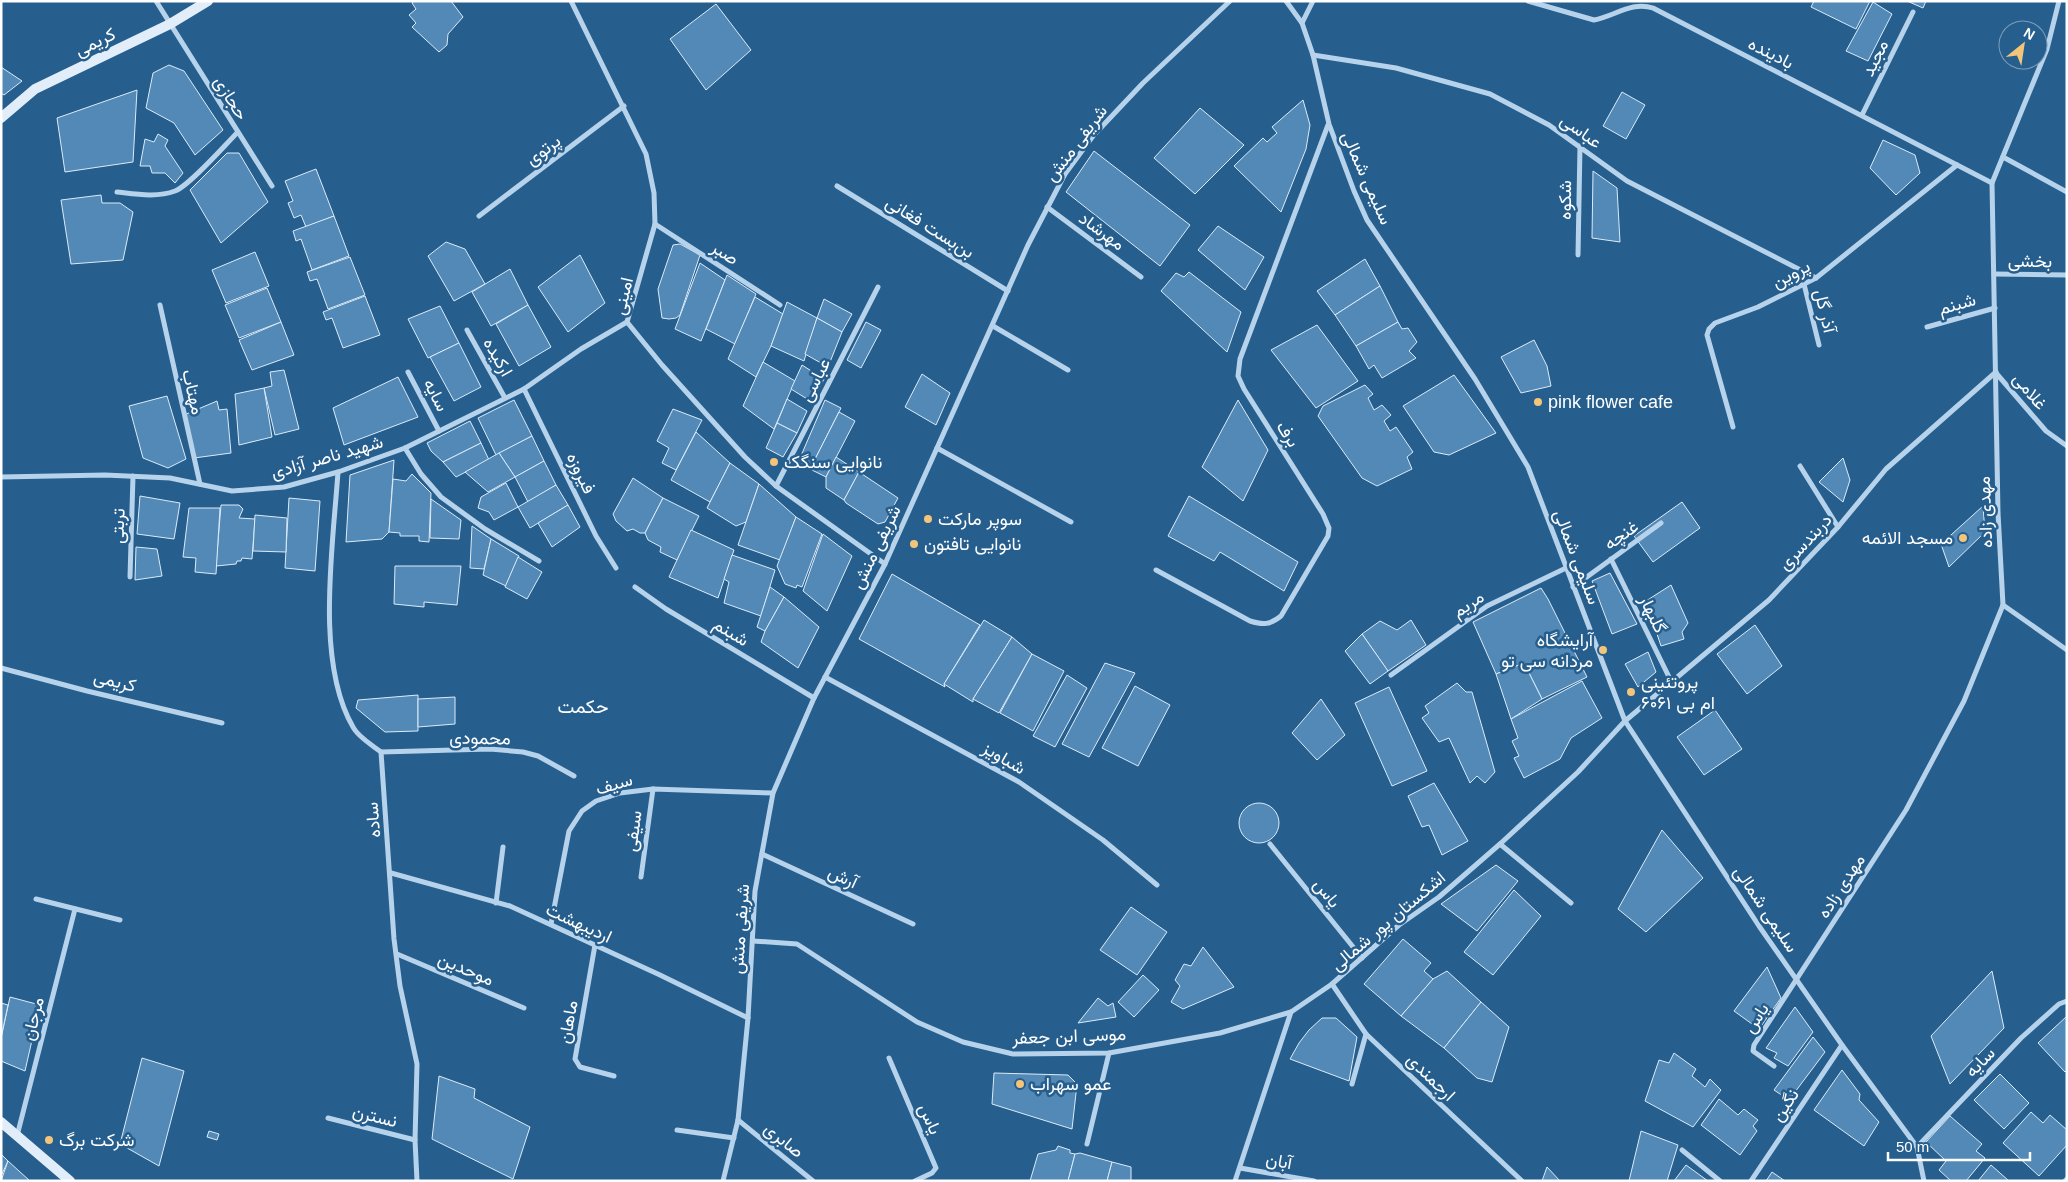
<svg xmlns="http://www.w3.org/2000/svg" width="2068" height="1182" font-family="Helvetica,Vazirmatn,sans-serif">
<rect width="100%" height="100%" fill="#265e8d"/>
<g fill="#5389b6" stroke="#dbebf8">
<polygon points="414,1 451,1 463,17 448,34 447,45 439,52 412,27 416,23 409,15 416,9 412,3"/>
<polygon points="1814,1 1870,1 1856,29 1811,7"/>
<polygon points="1907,1 1926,1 1923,8"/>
<polygon points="1873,2 1892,14 1868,61 1846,51"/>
<polygon points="716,4 751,50 706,90 670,39"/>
<polygon points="169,65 184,71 223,130 195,155 174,123 146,108 153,73"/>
<polygon points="1,67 22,81 4,95 1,93"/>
<polygon points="137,90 133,162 65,172 57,118"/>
<polygon points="1622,92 1645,105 1626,139 1603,126"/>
<polygon points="1303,100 1310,125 1306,149 1281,212 1234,166 1263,138 1267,142 1277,133 1272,127"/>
<polygon points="1200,108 1244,145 1195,194 1154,158"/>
<polygon points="158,134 168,140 165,146 183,173 175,183 165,173 152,173 150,166 140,166 145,139 154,142"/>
<polygon points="1883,140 1915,155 1920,173 1896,195 1870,168"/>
<polygon points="1094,151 1190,225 1160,266 1066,192"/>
<polygon points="227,153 239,153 268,202 221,243 190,190"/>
<polygon points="316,169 334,216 306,227 301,215 294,218 288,203 293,201 285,181"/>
<polygon points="1593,171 1617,188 1620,242 1592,238"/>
<polygon points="101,195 102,203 120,203 133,212 123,260 71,264 61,200"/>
<polygon points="334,216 349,256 312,270 301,239 296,241 293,231"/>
<polygon points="1218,226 1264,257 1245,290 1198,250"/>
<polygon points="446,242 465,249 485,284 454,301 428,256"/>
<polygon points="680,244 700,255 680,315 676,318 669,319 662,318 658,289 673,245"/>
<polygon points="255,252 269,286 226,303 212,270"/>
<polygon points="580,255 605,303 568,332 538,287"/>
<polygon points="350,257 365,295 328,309 317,279 310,281 307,272"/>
<polygon points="1365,259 1380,286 1335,315 1317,291"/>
<polygon points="700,263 725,280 701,341 675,329"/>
<polygon points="510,269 528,305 491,326 472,292"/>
<polygon points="1189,272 1241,312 1227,352 1161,291 1176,273 1184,277"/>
<polygon points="727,275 756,294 735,344 706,329"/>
<polygon points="1380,286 1398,322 1356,346 1335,315"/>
<polygon points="267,288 281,322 239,338 225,305"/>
<polygon points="365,296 380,335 343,348 332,318 326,320 323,312"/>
<polygon points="755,297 783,314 771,346 756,377 728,359"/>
<polygon points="824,299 852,314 842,332 817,318"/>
<polygon points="787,302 817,318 804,361 771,346"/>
<polygon points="528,305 551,347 519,366 496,324"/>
<polygon points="440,306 459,343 428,358 408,319"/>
<polygon points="817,318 842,332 828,367 805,354"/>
<polygon points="281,322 294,355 252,370 239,340"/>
<polygon points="866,322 881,330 861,368 847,360"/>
<polygon points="1398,322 1402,329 1408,328 1417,342 1409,351 1416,358 1382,378 1374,365 1369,369 1356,346"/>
<polygon points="1317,325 1358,381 1316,408 1271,350"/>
<polygon points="1534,340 1547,366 1551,386 1521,393 1501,357"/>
<polygon points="459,343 481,387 454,401 430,357"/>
<polygon points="763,362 795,381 774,429 743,406"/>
<polygon points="802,365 824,379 812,402 791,389"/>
<polygon points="284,370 299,429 275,435 264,388 272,386 270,372"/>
<polygon points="922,374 950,393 936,425 905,407"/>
<polygon points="1454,375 1496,433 1449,455 1434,452 1403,406"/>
<polygon points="398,377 418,417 344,445 333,408"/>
<polygon points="1365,385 1373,394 1368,398 1374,410 1382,405 1391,415 1384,421 1390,431 1396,427 1413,452 1407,457 1412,469 1377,486 1362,478 1318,416 1323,406"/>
<polygon points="264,388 272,437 239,445 235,394"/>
<polygon points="167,396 186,459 168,468 143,458 129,406"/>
<polygon points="787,399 807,411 797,433 777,423"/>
<polygon points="514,400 532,436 496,455 478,418"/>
<polygon points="825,400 841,408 810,469 797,465"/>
<polygon points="1238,400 1268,450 1243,501 1202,467"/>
<polygon points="217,401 219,410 227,409 231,453 194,458 184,415"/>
<polygon points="673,409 702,420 676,470 662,463 669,448 657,441"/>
<polygon points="839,412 855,421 826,477 810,469"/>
<polygon points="470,421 481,443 443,462 431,451 427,443"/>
<polygon points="777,423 797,433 783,457 766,448"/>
<polygon points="696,432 730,463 710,502 671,480"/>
<polygon points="532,436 544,461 515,477 499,453"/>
<polygon points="481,443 489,460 456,477 443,462"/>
<polygon points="499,453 515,477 488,492 465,472"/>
<polygon points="836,457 859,472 844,500 826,488 826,477"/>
<polygon points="1843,458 1850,480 1843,502 1819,482"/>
<polygon points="394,460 389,532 382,539 346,542 350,475"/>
<polygon points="544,461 556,485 528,502 515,477"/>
<polygon points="730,463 759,484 746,522 736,526 707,508"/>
<polygon points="859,472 898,498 885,522 878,524 846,503 844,500"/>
<polygon points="412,474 431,493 429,542 419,541 419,536 400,536 400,533 389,532 393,479 406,481"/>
<polygon points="633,478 663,498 645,533 640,533 633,529 627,531 616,521 613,514"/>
<polygon points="506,483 518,507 494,520 489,512 478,508 481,497"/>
<polygon points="759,484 796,517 780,560 738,545"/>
<polygon points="556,485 568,505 530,528 518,507"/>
<polygon points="140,496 180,503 174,539 137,534"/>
<polygon points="1189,496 1298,562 1284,591 1220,552 1214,561 1168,536"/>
<polygon points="289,498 320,501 315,571 285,568"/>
<polygon points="663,498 699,516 677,560 660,552 661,547 648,540 645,533"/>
<polygon points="431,499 461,520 459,539 430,538"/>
<polygon points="1682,502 1700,528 1653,562 1634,536"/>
<polygon points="221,505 239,505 243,509 239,518 255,519 252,559 242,558 241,561 237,561 236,564 216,566"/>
<polygon points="568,505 580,527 552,547 538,523"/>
<polygon points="1983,506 1985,532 1949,567 1941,544"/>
<polygon points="189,508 220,508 216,574 195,572 196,558 183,557"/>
<polygon points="255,515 287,518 286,552 253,551"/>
<polygon points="796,517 822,534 802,587 797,585 796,588 785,584 777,566"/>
<polygon points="472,526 491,539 484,569 470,568"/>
<polygon points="691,530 734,550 718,598 669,577"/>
<polygon points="823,534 852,556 827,611 803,591"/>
<polygon points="491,539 519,556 506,586 483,575"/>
<polygon points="136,547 157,549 162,576 135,580"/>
<polygon points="732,555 775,570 761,616 724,603 729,582 724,579"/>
<polygon points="518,557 542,572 527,599 505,587"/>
<polygon points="395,566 461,566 457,605 424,602 424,607 394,604"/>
<polygon points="1610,573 1637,624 1612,634 1592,581"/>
<polygon points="892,574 980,625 944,684 945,687 859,639"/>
<polygon points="1671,585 1688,623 1682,632 1684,639 1661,646 1646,601"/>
<polygon points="770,587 784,597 765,631 757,627"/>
<polygon points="1541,588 1548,599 1587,677 1542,699 1524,663 1496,674 1473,622"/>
<polygon points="784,597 819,627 798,668 761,642 765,631"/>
<polygon points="984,620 1012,637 973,699 973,702 944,684"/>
<polygon points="1411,620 1426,645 1388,671 1362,634 1380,621 1397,630"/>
<polygon points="1755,625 1782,666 1747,694 1717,654"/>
<polygon points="1362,634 1388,671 1370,684 1345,651"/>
<polygon points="1012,637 1032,654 999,713 973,699"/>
<polygon points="1648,652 1656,672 1638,687 1625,664"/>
<polygon points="1032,654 1064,671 1033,731 1000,713"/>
<polygon points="1105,663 1135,673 1089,757 1062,744"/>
<polygon points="1524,663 1542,699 1511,719 1496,674"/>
<polygon points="1067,675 1087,688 1055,747 1033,736"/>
<polygon points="1582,681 1602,718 1571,738 1560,759 1524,778 1514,758 1519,756 1512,741 1518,738 1511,719"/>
<polygon points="1457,683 1466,692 1472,692 1495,772 1485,783 1477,776 1470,783 1449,738 1439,742 1422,718 1429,713 1425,706"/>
<polygon points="1135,686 1170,705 1138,766 1102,748"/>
<polygon points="1389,687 1427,771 1392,786 1355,703"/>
<polygon points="418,695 418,731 385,732 356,708 358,700"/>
<polygon points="455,697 455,724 418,727 418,699"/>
<polygon points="1321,699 1345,735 1317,760 1292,733"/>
<polygon points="1715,710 1742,749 1704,775 1677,737"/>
<polygon points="1434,783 1468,841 1442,855 1429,825 1422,827 1408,796"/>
<circle cx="1259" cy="823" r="20"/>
<polygon points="1662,830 1703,878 1646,932 1618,909"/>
<polygon points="1496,865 1518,881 1477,931 1441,904"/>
<polygon points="1514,890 1541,916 1493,975 1464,952"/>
<polygon points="1131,907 1167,932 1137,975 1100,950"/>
<polygon points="1403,939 1431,963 1424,971 1433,979 1401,1016 1364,984"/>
<polygon points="1203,947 1234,987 1183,1009 1171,1002 1180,986 1175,980 1184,964 1191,966"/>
<polygon points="1767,967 1781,998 1759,1029 1734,1011"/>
<polygon points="1447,971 1481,1002 1444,1048 1401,1016 1433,979"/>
<polygon points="1992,971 2004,1028 1950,1084 1931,1036"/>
<polygon points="1143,975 1159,990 1134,1017 1118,1002"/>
<polygon points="10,997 40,1005 25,1071 1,1061 1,1038"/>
<polygon points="1098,998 1108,1006 1113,1003 1116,1017 1078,1023"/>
<polygon points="1481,1002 1509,1027 1492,1082 1477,1078 1444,1048"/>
<polygon points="1,1003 8,1005 1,1038"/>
<polygon points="1795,1007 1813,1032 1788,1066 1774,1058 1777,1053 1766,1048"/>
<polygon points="2067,1016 2067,1070 2065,1072 2038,1043"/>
<polygon points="1322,1018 1336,1018 1357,1037 1349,1081 1290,1059 1299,1043 1309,1030"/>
<polygon points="1813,1037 1825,1052 1789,1100 1774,1090"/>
<polygon points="1674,1053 1696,1069 1692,1076 1705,1087 1710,1079 1721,1090 1693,1127 1645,1101 1659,1060 1669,1063"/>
<polygon points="142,1058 184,1071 159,1166 120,1144"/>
<polygon points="1842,1070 1860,1094 1859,1100 1879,1122 1864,1146 1814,1110"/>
<polygon points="994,1073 1068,1075 1077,1084 1072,1129 992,1104"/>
<polygon points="2000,1074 2029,1103 2004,1129 1974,1100"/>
<polygon points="439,1076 475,1089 474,1098 530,1127 513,1179 432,1139"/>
<polygon points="1719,1099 1738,1115 1744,1109 1758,1120 1753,1126 1757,1131 1740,1155 1701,1125"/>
<polygon points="2031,1112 2043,1123 2050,1115 2067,1130 2067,1145 2039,1176 2003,1143"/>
<polygon points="1950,1116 1982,1144 1976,1151 1985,1158 1966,1181 1951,1181 1939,1170 1946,1161 1926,1142"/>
<polygon points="209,1131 219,1134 217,1140 207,1137"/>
<polygon points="1641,1131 1678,1145 1667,1181 1629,1181"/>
<polygon points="1058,1146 1070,1150 1070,1153 1075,1154 1068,1181 1030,1181 1038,1154 1056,1150"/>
<polygon points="1080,1153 1112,1162 1107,1181 1068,1181 1075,1154"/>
<polygon points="1,1154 8,1161 1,1176"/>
<polygon points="8,1161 30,1181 1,1181"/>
<polygon points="1112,1162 1131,1167 1131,1181 1107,1181"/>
<polygon points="1686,1165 1708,1181 1674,1181"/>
<polygon points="1991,1165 2009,1181 1978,1181"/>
<polygon points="1547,1167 1560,1181 1542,1181"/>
<polygon points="1772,1172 1785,1181 1766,1181"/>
</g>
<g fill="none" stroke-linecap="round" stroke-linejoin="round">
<g stroke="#b6d3eb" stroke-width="5">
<polyline points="156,1 272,186"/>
<polyline points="571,1 646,154 654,193 655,224 627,322 662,365 745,457 776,486 885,564"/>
<polyline points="1286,1 1302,23 1313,55 1329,124 1354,191 1367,220 1475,379 1528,467 1625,721 1759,926 1842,1045 1917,1147 1924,1181"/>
<path d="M1528 1 1594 20C1615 16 1632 1 1653 8L1992 183"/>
<polyline points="1302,23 1313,1"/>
<polyline points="1313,55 1396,68 1490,94 1549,125 1627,181 1816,278"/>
<polyline points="1862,115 1913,12"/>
<polyline points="2003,157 2067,192"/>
<polyline points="837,186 1008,291"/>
<path d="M117 192C135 194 157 198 175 191 189 186 224 146 237 133"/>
<polyline points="1047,207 1141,277"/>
<polyline points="479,216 624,106"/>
<polyline points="655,224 780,305"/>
<polyline points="1578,255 1580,146"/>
<polyline points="1994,274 2067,275"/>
<polyline points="1804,284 1819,345"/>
<polyline points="160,305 200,484"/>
<polyline points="993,326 1068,370"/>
<polyline points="1927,327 1995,308"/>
<polyline points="467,330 505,398"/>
<polyline points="408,372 439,431"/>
<polyline points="1996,373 2046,431 2067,446"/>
<polyline points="524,389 596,536 616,568"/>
<polyline points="1733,427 1707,335 1709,329 1715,323 1758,307 1816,278 1957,165"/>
<polyline points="405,448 421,474 441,497 485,529 539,561"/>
<polyline points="937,448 1071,522"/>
<polyline points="1800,466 1838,527"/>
<path d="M338 472C333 546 315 662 353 727 358 737 372 745 381 752L394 939 400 986 417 1064 415 1140 417 1181"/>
<polyline points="1,477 105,475 170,478 232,491 284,487 338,472 405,448 524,389 581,349 627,322"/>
<polyline points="776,486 878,287"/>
<polyline points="1611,559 1671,681"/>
<path d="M1156 570 1250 621C1263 625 1270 625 1281 616L1328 536 1329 528 1323 514 1244 389 1238 376 1240 359 1328 125"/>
<polyline points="130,577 133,476"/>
<polyline points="635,587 666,609 814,698"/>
<polyline points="1573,587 1661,523"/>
<polyline points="2003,605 2067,650"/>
<polyline points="1,668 87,691 222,723"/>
<polyline points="1391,675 1487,606 1566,568"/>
<polyline points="825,677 1019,782 1103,840 1157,885"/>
<polyline points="381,752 490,749 523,752 538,756 574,776"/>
<polyline points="1270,844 1362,958"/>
<polyline points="1500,844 1571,903"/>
<polyline points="762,854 913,924"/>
<polyline points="391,873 510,906 660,975 748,1018"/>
<polyline points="641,877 653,789"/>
<polyline points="36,899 120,920"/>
<polyline points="496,903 503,847"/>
<polyline points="551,924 569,831 582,811 596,801 620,793 653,789 773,793"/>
<polyline points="753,941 797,944 917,1022 963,1042 1013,1054 1109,1053 1220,1033 1291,1012 1332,984 1399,925 1439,897 1500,844 1578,772 1625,721 1769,600 1838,527 1886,469 1996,372"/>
<polyline points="595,945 575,1059 580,1067 614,1076"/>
<polyline points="397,954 524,1008"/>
<polyline points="1332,984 1366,1034 1522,1181"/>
<polyline points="889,1058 936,1168 932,1173 915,1181"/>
<polyline points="1774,1066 1753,1051 1754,1045 1906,810 1964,701 2003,605 1998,513 1992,183 2047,49 2059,1"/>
<polyline points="1352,1084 1366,1034"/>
<polyline points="328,1118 415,1140"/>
<polyline points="738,1120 813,1181"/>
<polyline points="677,1130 734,1138"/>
<polyline points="17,1136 75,909"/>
<polyline points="1087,1144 1109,1053"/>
<polyline points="1917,1147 2021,1038 2059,1004 2067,1001"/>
<polyline points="1682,1150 1720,1181"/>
<polyline points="1240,1168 1314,1181"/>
<polyline points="723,1181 738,1120 748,1018 755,891 773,793 814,698 885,564 1028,245 1065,174 1093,136 1143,83 1230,1"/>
<polyline points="1235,1181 1291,1012"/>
<polyline points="1751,1181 1842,1045"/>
<polyline points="2065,1181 2067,1179"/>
</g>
<g stroke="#e1eef9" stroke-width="10">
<polyline points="1,118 35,89 170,24 208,1"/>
<polyline points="1,1122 70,1181"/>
</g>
</g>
<g fill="#f3c57b" stroke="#265e8d" stroke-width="2">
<circle cx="1538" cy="402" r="5"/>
<circle cx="774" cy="462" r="5"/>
<circle cx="928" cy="519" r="5"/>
<circle cx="1963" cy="538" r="5"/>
<circle cx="914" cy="544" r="5"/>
<circle cx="1603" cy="650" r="5"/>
<circle cx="1631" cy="692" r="5"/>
<circle cx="1020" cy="1084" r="5"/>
<circle cx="49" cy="1140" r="5"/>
</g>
<g text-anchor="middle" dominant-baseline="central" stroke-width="5" stroke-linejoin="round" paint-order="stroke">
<g font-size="18" fill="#fff" stroke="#265e8d">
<text transform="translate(95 42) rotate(-26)">کریمی</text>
<text transform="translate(1771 53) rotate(27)">بادینده</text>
<text transform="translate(1875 58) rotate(-64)">مجید</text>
<text transform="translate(231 98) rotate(58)">حجازی</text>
<text transform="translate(1581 131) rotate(35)">عباسی</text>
<text transform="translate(1076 143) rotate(-53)">شریفی منش</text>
<text transform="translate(543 150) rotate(-37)">پرتوی</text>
<text transform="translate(1367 178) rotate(66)">سلیمی شمالی</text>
<text transform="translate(1565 200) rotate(-89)">شکوه</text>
<text transform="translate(930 227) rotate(32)">بن‌بست فغانی</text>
<text transform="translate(1102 231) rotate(36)">مهرشاد</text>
<text transform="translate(725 253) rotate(33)">صبر</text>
<text transform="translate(2030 261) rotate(1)">بخشی</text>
<text transform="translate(1791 274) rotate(-28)">پروین</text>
<text transform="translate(623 296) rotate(-77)">امینی</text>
<text transform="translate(1957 304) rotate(-16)">شبنم</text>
<text transform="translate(1825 311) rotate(77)">آذر گل</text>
<text transform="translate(498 357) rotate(61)">ارکیده</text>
<text transform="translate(815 380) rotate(-63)">عباسی</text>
<text transform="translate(2030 391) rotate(50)">غلامی</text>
<text transform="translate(193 392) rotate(77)">مهتاب</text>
<text transform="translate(436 395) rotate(63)">سایه</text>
<text transform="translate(1288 434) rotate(58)">برف</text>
<text transform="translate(327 457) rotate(-16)">شهید ناصر آزادی</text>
<text transform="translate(581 473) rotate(64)">فیروزه</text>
<text transform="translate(1985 512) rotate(-92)">مهدی زاده</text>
<text transform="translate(118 526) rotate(-88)">تربتی</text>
<text transform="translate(1621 535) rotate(-36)">غنچه</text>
<text transform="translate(1805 542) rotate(-47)">دربندسری</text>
<text transform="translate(876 547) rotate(-64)">شریفی منش</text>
<text transform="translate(1577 557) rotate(69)">سلیمی شمالی</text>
<text transform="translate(1468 604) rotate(-33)">مریم</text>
<text transform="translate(1653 614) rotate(64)">گلبهار</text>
<text transform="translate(731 632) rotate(31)">شبنم</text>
<text transform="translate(115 681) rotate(14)">کریمی</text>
<text transform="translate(480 738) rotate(1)">محمودی</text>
<text transform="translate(1004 758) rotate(30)">شباویز</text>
<text transform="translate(614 784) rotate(-16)">سیف</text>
<text transform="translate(373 820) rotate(-95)">ساده</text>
<text transform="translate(633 831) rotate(-82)">سیفی</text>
<text transform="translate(843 877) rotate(25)">آرش</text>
<text transform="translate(1841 886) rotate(-57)">مهدی زاده</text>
<text transform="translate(1327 893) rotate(51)">یاس</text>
<text transform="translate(1766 909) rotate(56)">سلیمی شمالی</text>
<text transform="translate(1388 921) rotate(-40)">اشکستان پور شمالی</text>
<text transform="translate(579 923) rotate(25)">اردیبهشت</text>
<text transform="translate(740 929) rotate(-86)">شریفی منش</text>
<text transform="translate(466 969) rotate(23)">موحدین</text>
<text transform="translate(1756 1018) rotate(-57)">یاس</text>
<text transform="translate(33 1019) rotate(-76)">مرجان</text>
<text transform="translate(568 1022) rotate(-80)">ماهان</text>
<text transform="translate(1069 1036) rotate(-2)">موسی ابن جعفر</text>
<text transform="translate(1980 1062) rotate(-46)">سایه</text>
<text transform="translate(1431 1077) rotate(44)">ارجمندی</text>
<text transform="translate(1785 1105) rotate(-56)">نگین</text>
<text transform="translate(375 1116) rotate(14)">نسترن</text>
<text transform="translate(930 1119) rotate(66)">یاس</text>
<text transform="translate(784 1140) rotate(39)">صابری</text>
<text transform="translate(1279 1161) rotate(10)">آبان</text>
</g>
<g font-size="18" fill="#fff" stroke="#265e8d" text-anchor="start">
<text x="1548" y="402">pink flower cafe</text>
<text x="784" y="462">نانوایی سنگک</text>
<text x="938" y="519">سوپر مارکت</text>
<text x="1953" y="538" text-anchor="end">مسجد الائمه</text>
<text x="924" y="544">نانوایی تافتون</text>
<text x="1593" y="640" text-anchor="end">آرایشگاه<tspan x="1593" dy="21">مردانه سی تو</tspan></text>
<text x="1641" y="682">پروتئینی<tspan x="1641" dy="21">ام بی ۶۰۶۱</tspan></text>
<text x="1030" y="1084">عمو سهراب</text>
<text x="59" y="1140">شرکت برگ</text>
</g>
<g font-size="19" fill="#fff" stroke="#265e8d">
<text x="583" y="706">حکمت</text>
</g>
</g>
<rect width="2068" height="1182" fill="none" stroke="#ffffff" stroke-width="5"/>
<g transform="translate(2023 45) rotate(30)"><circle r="24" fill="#265e8d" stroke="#7d9ebb"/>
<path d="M0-4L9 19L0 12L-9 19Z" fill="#f3c57b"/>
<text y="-8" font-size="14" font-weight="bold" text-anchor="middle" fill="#ffffff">N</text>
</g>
<path d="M1888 1152v8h142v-8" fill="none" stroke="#ffffff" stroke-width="2.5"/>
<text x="1896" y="1152" font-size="15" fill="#ffffff" stroke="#265e8d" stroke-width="4" paint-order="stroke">50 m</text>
</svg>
